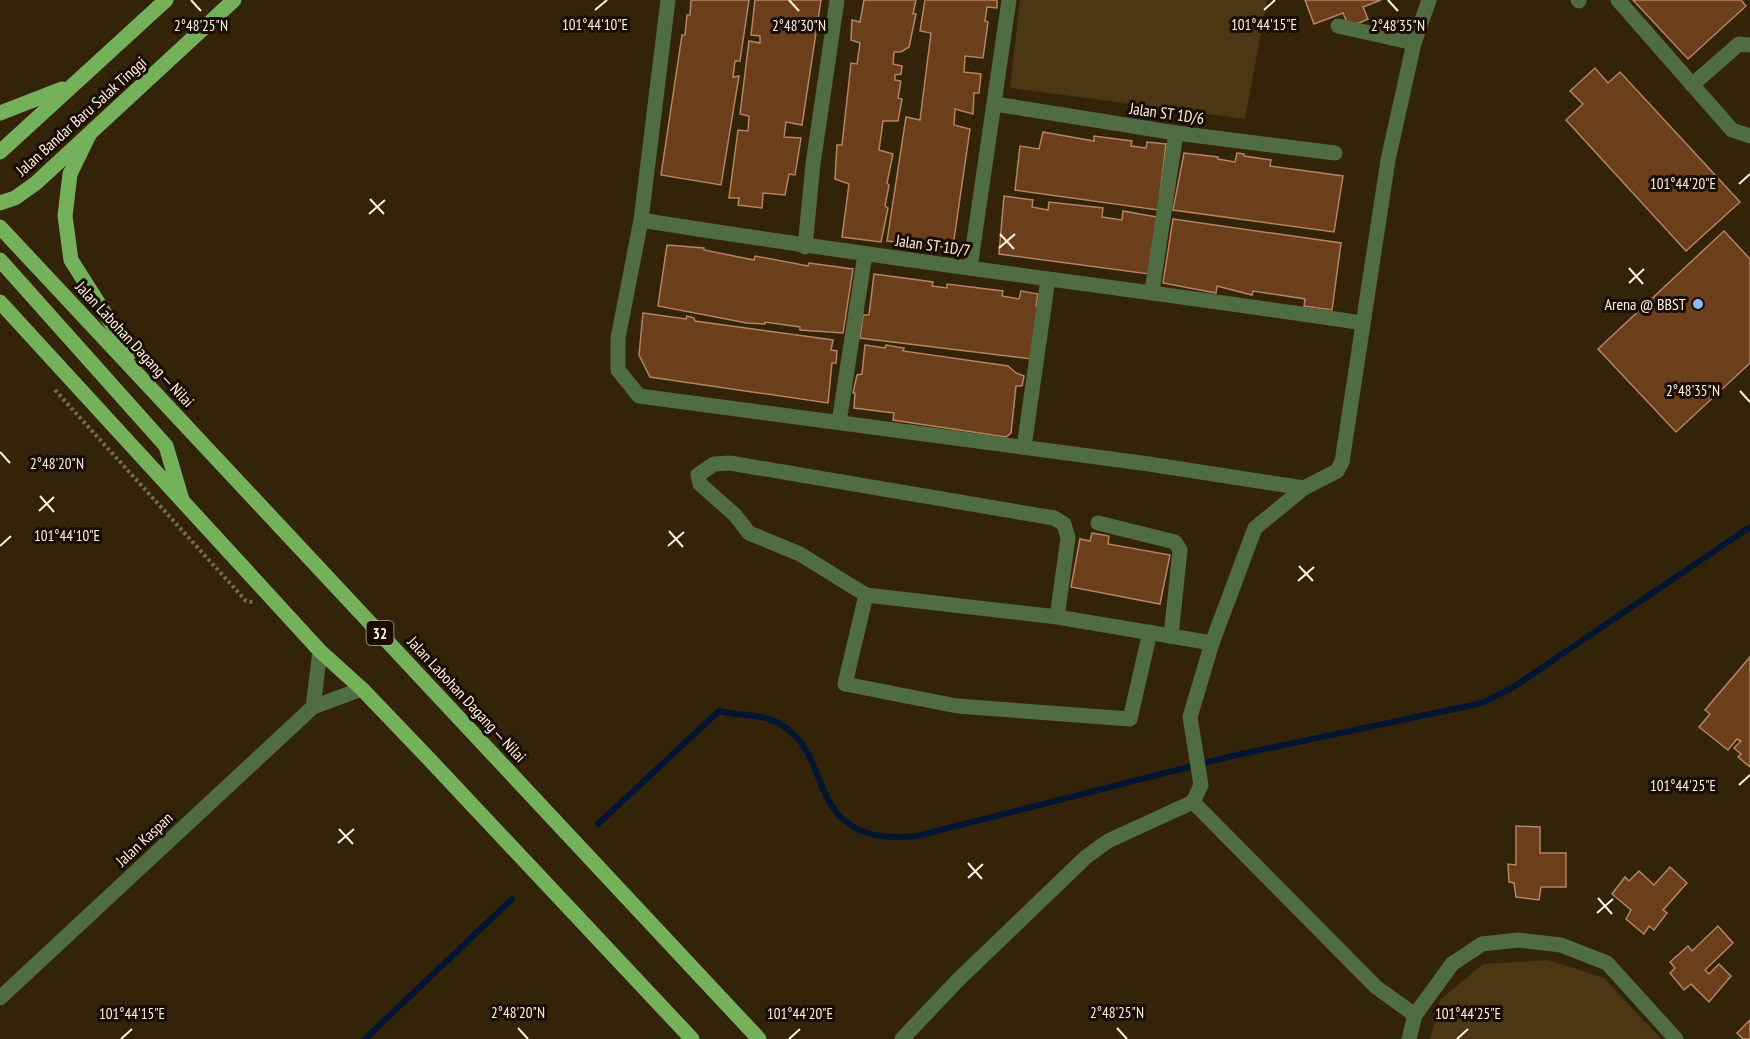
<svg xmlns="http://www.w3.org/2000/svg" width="1750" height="1039" font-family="'PT Sans Narrow',sans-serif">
<rect width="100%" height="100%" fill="#332308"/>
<g fill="#4c3715">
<polygon points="1020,0 1267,0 1245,119 1010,88"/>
<polygon points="1548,960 1604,978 1661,1039 1430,1039 1440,1000 1483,964"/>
</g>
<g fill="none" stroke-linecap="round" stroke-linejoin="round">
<g stroke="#021532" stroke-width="6">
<path d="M598 824 719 711C747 718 769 711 792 733 816 754 817 787 834 809 854 837 886 839 917 836L1232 756 1482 703 1512 688 1750 527"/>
<polyline points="365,1039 512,899"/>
</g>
</g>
<g fill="#6b3f1c" stroke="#b58460" stroke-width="1.5">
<polygon points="691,0 749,0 740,61 735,61 733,77 739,76 721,185 661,175 682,35 685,35 687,15 690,15"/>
<polygon points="755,0 821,0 802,125 786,122 784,137 801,138 795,175 789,174 785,195 763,193 762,208 738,205 739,198 729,198 738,130 748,131 749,116 740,114 749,41 760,43 760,36 751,35"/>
<polygon points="864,0 916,0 913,14 916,14 909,47 901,52 894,52 893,64 902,66 901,74 895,75 895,80 901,81 898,98 902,99 898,121 883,121 879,150 893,154 887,183 889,185 885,206 888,208 881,242 842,237 849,184 835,179 837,145 842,145 851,63 857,64 860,43 851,40 852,20 860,22"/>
<polygon points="925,0 997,0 997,8 987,7 985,21 988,22 983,58 965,56 964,72 981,74 979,93 974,93 973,114 955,109 954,125 970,129 954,239 942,247 887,241 906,117 920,120 931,33 920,31"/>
<polygon points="1305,0 1381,0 1363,7 1368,19 1349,27 1343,13 1314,24"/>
<polygon points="1633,0 1741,0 1746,6 1688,59"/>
<polygon points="1595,68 1608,83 1620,72 1740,202 1686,251 1566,120 1583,104 1570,91"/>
<polygon points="1043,132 1094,141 1094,136 1132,141 1131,146 1146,148 1147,142 1166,144 1158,210 1015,190 1020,146 1039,149"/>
<polygon points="1184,153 1218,157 1218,159 1235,162 1237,153 1244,154 1244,156 1271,160 1270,166 1343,176 1334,232 1173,210"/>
<polygon points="1004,196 1033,200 1032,207 1048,210 1049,202 1103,208 1102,217 1122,220 1123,211 1157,217 1149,274 999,254"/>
<polygon points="1173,219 1341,243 1332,310 1304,306 1305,299 1253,291 1252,295 1217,286 1216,293 1163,283"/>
<polygon points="1724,231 1750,259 1750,363 1676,432 1598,349"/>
<polygon points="667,245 704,248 704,250 754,260 755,256 808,266 809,263 853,269 843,333 800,330 800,327 765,322 765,324 747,323 658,306"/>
<polygon points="874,274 933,282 932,286 947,288 947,284 1003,291 1002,296 1019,299 1021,291 1038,294 1036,306 1041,307 1032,359 860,338 863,315 869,315"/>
<polygon points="643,313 686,319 687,316 694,318 695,321 833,340 831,350 837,351 836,363 832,363 828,403 650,377 639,355"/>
<polygon points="865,345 885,348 886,345 904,348 903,351 1008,366 1016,373 1024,376 1022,386 1016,386 1011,433 1006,437 893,420 894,413 854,408 855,393 853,393 857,375 862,374"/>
<polygon points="1092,533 1109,536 1108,544 1170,555 1160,604 1071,587 1080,539 1090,541"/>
<polygon points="1750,657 1750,767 1738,757 1741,754 1734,748 1741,741 1737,739 1728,750 1699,727 1710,714 1705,710"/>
<polygon points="1516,826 1540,827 1540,853 1566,853 1566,887 1541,887 1539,900 1516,897 1514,883 1509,882 1508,864 1516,865"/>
<polygon points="1670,867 1687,883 1663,910 1667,913 1654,930 1649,926 1644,934 1626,919 1631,910 1612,894 1625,877 1629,881 1639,871 1654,885"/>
<polygon points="1718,926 1733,943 1705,970 1709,974 1719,964 1731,976 1709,1002 1691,984 1684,990 1670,973 1675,968 1670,962 1688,946 1692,951"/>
<polygon points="1750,1020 1750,1039 1743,1039 1737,1033"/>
</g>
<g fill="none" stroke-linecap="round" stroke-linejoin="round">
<polyline stroke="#786953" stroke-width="4" stroke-dasharray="3 3" stroke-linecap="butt" points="55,390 246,601 253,602"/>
<g stroke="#4f6c43" stroke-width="15">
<polyline points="668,0 641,220 618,338 618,370 639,396 1149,464 1304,488"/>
<polyline points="1578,0 1579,1"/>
<polyline points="1618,0 1732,130 1750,136"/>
<polyline points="1338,26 1414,43"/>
<polyline points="1692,85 1739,44 1750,45"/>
<polyline points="995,104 1176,133 1335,153"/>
<path d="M641 220C881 259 1123 287 1363 323"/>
<polyline points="805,247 813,164 837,0"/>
<polyline points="970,268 1009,0"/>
<polyline points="1152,291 1176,133"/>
<polyline points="839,422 865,254"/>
<polyline points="1024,447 1048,279"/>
<polyline points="1098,523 1175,542 1180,550 1171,636"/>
<polyline points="866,595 845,684 957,706 1130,719 1150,632"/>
<polyline points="1057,617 866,595 800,554 749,533 735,515 700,484 698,475 714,464 730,463 1054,518 1064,524 1068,538 1057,617 1212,643"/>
<polyline points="313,707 320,651"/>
<polyline points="1193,802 1376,987 1415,1015"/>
<polyline points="0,998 313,707 362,689"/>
<polyline points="902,1039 958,980 1086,857 1108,841 1193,802 1201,785 1190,717 1212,643 1255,528 1304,488 1337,471 1342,462 1388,160 1414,43 1429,0"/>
<polyline points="1409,1039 1415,1015 1452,964 1482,944 1518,940 1561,945 1607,963 1676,1039"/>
</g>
<g stroke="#75b15b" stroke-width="15">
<polyline points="0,113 62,89"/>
<polyline points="89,135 70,174 65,216 71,260 130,353"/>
<polyline points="0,152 166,0"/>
<polyline points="0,203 15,198 36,183 234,0"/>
<polyline points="0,227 759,1039"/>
<polyline points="0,260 166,446 182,500"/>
<polyline points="0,302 320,651 362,689 430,760 692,1039"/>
</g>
</g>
<path fill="none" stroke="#fef3e4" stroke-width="2" d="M191 0 201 11M789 0 799 11M1388 0 1398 11M595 10 607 0M1264 10 1275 0M1739 184 1750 174M370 199 384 214M369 214 385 200M1000 234 1014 249M999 248 1015 234M1629 268 1643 284M1629 283 1644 269M1740 391 1750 402M0 452 10 463M40 496 54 512M39 511 54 497M669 531 683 547M0 546 11 536M668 546 684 532M1299 566 1313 581M1298 581 1314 567M1739 785 1750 775M339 829 353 844M338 843 354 829M968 863 982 879M968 878 983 864M1598 898 1612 914M1597 913 1613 899M518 1028 528 1039M1117 1028 1127 1039M121 1039 132 1029M789 1039 800 1029M1457 1039 1468 1029"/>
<circle fill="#8bbafc" stroke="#190d00" stroke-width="2" cx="1698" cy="304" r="6"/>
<g text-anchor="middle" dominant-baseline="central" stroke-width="6" stroke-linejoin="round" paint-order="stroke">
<rect fill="#190d00" stroke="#b9aea0" stroke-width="1.5" x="366.5" y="621" width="27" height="24" rx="4.5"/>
<g font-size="15" font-weight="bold" fill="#fef3e4">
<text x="380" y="633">32</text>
</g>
<g font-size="16" fill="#fef3e4" stroke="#190d00">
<text transform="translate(1167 113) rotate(8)">Jalan ST 1D/6</text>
<text transform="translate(81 116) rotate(-42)">Jalan Bandar Baru Salak Tinggi</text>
<text transform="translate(933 245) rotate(8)">Jalan ST 1D/7</text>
<text transform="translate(135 344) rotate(47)">Jalan Labohan Dagang ‒ Nilai</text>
<text transform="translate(467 699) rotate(47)">Jalan Labohan Dagang ‒ Nilai</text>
<text transform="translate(144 839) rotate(-43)">Jalan Kaspan</text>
</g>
<g font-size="16" fill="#fef3e4" stroke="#190d00" text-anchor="end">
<text x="1686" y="304">Arena @ BBST</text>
</g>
</g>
<g font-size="15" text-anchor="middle" fill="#fef3e4" stroke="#190d00" stroke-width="6" stroke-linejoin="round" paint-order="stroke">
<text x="1264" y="30">101°44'15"E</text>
<text x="595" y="30">101°44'10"E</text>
<text x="201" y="31">2°48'25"N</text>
<text x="799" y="31">2°48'30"N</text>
<text x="1398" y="31">2°48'35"N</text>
<text x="1683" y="189">101°44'20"E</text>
<text x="1693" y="396">2°48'35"N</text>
<text x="57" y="469">2°48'20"N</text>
<text x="67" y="541">101°44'10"E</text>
<text x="1683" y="791">101°44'25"E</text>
<text x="518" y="1018">2°48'20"N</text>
<text x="1117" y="1018">2°48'25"N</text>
<text x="132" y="1019">101°44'15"E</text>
<text x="800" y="1019">101°44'20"E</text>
<text x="1468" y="1019">101°44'25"E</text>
</g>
</svg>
